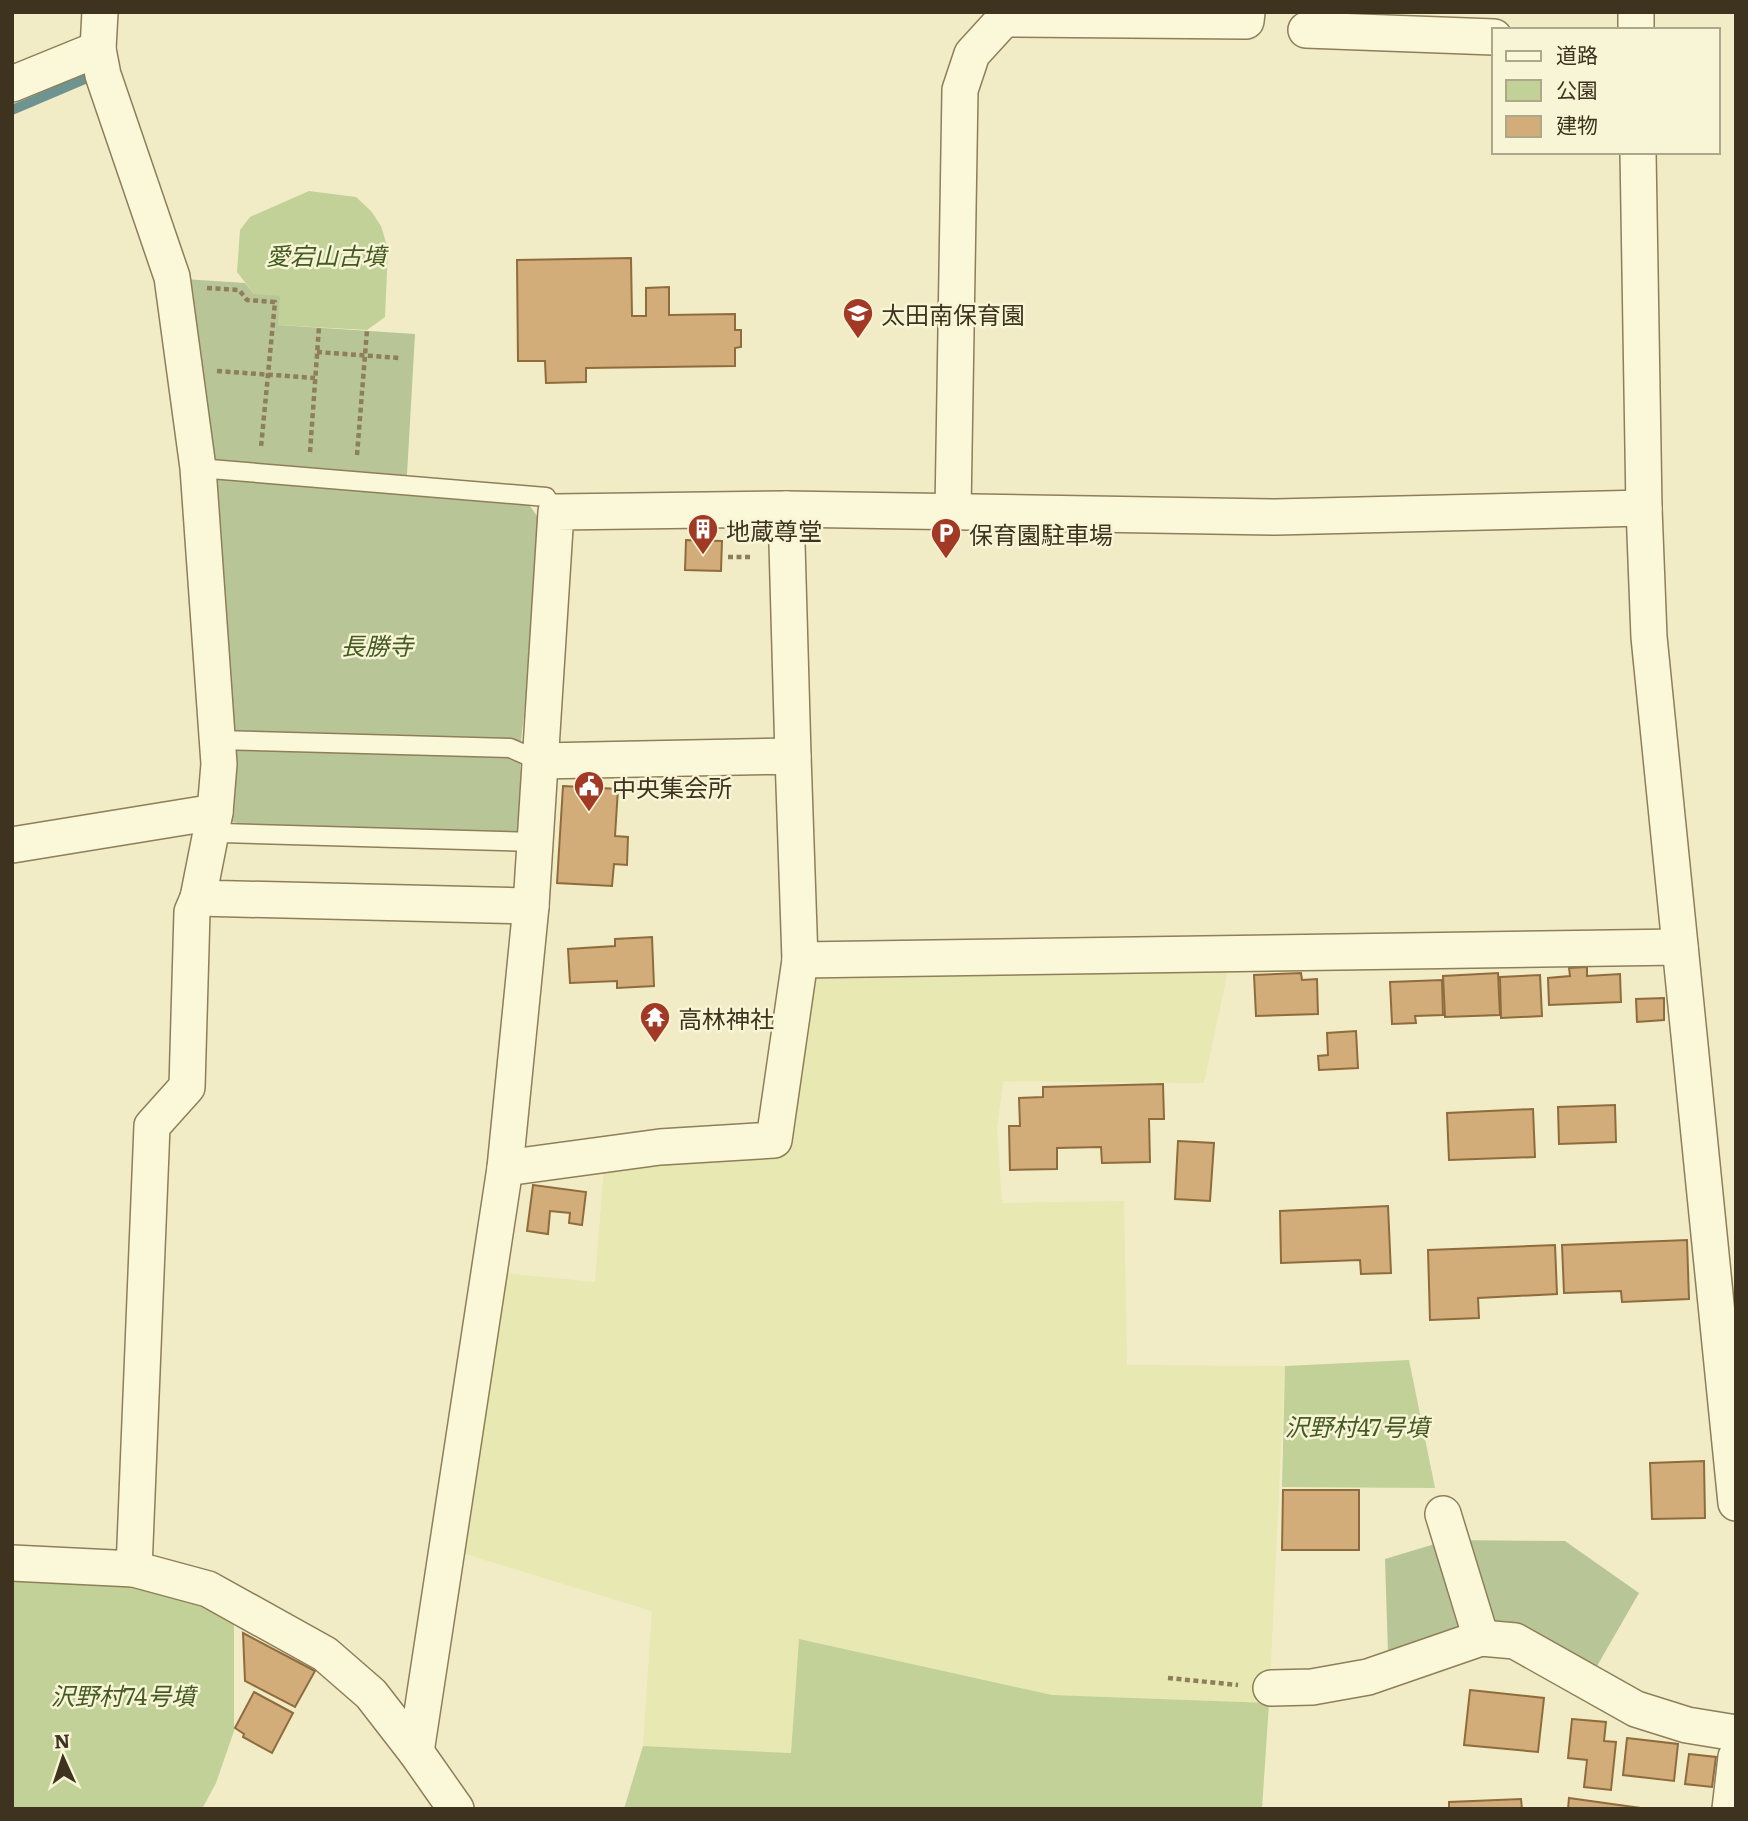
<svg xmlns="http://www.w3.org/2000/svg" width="1748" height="1821" font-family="Literata,'Noto Sans JP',serif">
<rect width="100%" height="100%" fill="#f1ecc5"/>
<polygon fill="#e7e8b2" points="1229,966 1204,1083 1003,1081 997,1128 1002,1203 1124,1201 1127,1365 1285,1366 1269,1703 1052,1695 799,1639 791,1753 643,1746 652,1611 462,1553 490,1381 504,1273 595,1282 604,1167 786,1151 807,973"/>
<g fill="#c1d198">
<polygon points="309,191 356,197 371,211 381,226 388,249 385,317 367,330 278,325 237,272 240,230 250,217"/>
<polygon points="1409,1360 1435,1488 1282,1487 1285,1366"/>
<polygon points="12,1580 139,1581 234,1618 234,1731 216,1783 202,1809 12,1809"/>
<polygon points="799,1639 1052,1695 1269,1703 1262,1809 624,1809 643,1746 791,1753"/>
</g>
<g fill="#b8c597">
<polygon points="184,279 245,283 254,294 280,296 278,325 415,334 406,492 527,502 545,527 520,750 523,834 255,827 225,820"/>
<polygon points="1448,1540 1565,1541 1639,1593 1593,1673 1514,1630 1388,1653 1385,1559"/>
</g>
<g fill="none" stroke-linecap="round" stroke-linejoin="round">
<polyline stroke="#6d9491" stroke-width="10" points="12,110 85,79"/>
</g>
<g fill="#d2ad79" stroke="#8f6c3d" stroke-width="2">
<polygon points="631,258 632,316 646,316 646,288 669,287 669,315 735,314 735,330 741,330 741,347 735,348 735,366 586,368 586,382 546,383 545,361 518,361 517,260"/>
<polygon points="686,540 722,541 721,571 685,570"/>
<polygon points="563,786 618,789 615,836 628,837 627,865 614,864 612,886 557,883"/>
<polygon points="652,937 654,986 617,988 617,981 570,983 568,949 615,946 615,939"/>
<polygon points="1587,967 1587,976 1620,974 1621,1002 1549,1005 1548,978 1570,976 1569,968"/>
<polygon points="1301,973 1302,980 1317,979 1318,1014 1256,1016 1254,975"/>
<polygon points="1498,973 1500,1015 1445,1017 1443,976"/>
<polygon points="1540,975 1542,1016 1501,1018 1500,977"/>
<polygon points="1442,980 1443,1015 1415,1016 1416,1023 1392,1024 1390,982"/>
<polygon points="1664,998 1664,1020 1637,1022 1636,999"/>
<polygon points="1356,1031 1358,1068 1319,1070 1318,1056 1328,1055 1327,1033"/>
<polygon points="1163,1084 1164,1119 1149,1119 1150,1162 1102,1163 1101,1147 1057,1148 1057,1169 1010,1170 1009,1126 1020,1126 1019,1098 1043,1097 1043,1087"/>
<polygon points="1615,1105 1616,1142 1559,1144 1558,1107"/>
<polygon points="1533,1109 1535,1157 1449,1160 1447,1113"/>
<polygon points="1178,1141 1214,1143 1210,1201 1175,1199"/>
<polygon points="533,1185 586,1192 582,1225 569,1223 570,1213 550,1211 548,1234 527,1231"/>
<polygon points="1388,1206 1391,1273 1361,1274 1360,1260 1281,1263 1280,1211"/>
<polygon points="1687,1240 1689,1299 1622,1302 1621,1291 1564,1293 1562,1245"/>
<polygon points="1555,1245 1557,1294 1478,1298 1479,1318 1430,1320 1428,1250"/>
<polygon points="1704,1461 1705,1518 1652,1519 1650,1463"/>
<polygon points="1283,1490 1359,1490 1359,1550 1282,1550"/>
<polygon points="243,1633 315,1671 295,1707 245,1681"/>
<polygon points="1470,1690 1544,1698 1538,1752 1464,1745"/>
<polygon points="254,1692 293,1713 272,1753 243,1737 244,1734 235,1728"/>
<polygon points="1572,1719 1606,1722 1604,1741 1616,1742 1611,1790 1584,1787 1587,1760 1568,1758"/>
<polygon points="1627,1738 1678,1744 1674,1781 1623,1775"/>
<polygon points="1689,1754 1716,1757 1712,1787 1685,1784"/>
<polygon points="1569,1798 1648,1809 1568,1809"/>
<polygon points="1521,1799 1522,1809 1449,1809 1449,1802"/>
</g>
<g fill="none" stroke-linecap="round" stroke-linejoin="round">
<g stroke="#8e7e59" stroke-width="21">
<g id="lane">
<polyline points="198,468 546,497 556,512"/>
<polyline points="217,740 510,748 540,761"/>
<polyline points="210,837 222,833 535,842"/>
</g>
</g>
<g stroke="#8e7e59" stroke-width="38">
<g id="street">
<polyline points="100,12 98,49 103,75 172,277 198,468 219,764 215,812 198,898 531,906"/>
<polyline points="1636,12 1636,30"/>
<polyline points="1004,19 1246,21 1247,12"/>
<polyline points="1306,30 1494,37"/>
<polyline points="12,84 98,49"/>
<polyline points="1638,152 1644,508 1649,637 1736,1503"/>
<polyline points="786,509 793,756"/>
<polyline points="953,511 960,90 972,54 1004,19 1007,12"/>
<polyline points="540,761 793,756 800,960 1680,947"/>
<polyline points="12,845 215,812"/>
<polyline points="505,1168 660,1147 774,1140 800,960"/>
<polyline points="1443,1514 1481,1638"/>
<polyline points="12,1563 134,1569 208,1589 325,1654 371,1694 416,1752 456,1809"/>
<polyline points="134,1569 152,1126 187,1087 192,912 198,898"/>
<polyline points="1271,1688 1312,1687 1368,1677 1481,1638 1515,1641 1636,1709 1687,1725 1736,1733"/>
<polyline points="416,1752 505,1168 531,906 556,512 786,509 1276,517 1644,508"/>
<polyline points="1730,1809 1736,1757"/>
</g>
</g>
<g stroke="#8e7e59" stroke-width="4.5" stroke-dasharray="5 3.5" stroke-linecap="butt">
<polyline points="207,288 239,290 247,300 275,302 261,447"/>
<polyline points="317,352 399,358"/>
<polyline points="217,371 315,378"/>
<polyline points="310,452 319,327"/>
<polyline points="357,455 367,330"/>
<polyline points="728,557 753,557"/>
<polyline points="1168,1678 1238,1685"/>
</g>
<use href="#lane" stroke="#fbf7d9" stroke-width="18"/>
<use href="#street" stroke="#fbf7d9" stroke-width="35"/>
</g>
<defs>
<g id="school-pin" transform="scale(1.575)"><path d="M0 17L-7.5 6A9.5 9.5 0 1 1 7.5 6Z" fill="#a23925" stroke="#f8f4d6"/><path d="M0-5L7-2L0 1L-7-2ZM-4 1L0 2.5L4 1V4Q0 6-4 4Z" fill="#fff"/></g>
<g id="building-pin" transform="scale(1.575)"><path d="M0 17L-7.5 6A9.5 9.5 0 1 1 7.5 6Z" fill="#a23925" stroke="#f8f4d6"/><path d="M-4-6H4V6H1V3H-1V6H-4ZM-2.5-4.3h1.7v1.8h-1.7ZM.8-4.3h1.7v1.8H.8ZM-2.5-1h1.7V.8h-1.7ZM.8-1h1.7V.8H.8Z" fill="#fff"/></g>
<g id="parking-pin" transform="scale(1.575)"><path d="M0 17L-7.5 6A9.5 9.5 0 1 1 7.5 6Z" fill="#a23925" stroke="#f8f4d6"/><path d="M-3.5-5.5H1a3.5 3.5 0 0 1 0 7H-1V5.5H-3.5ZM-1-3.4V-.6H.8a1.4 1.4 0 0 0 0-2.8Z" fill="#fff"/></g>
<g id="civic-pin" transform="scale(1.575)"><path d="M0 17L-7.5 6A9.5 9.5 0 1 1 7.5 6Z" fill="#a23925" stroke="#f8f4d6"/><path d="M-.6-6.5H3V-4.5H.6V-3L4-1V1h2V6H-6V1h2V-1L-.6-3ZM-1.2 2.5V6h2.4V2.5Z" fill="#fff"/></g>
<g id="temple-pin" transform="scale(1.575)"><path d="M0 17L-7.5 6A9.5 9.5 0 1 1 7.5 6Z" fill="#a23925" stroke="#f8f4d6"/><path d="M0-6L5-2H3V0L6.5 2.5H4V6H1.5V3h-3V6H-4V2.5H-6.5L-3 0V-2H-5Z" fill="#fff"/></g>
</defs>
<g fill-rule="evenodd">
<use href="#school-pin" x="858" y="313"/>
<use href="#building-pin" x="703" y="529"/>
<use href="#parking-pin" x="946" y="533"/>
<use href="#civic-pin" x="589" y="786"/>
<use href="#temple-pin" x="655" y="1017"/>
</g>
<g text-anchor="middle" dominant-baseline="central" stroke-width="5" stroke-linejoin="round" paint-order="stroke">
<g font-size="24" font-style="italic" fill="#445b23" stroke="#f8f4d6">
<text x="326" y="254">愛宕山古墳</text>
<text x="377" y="644">長勝寺</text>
<text x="1357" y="1425">沢野村47号墳</text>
<text x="123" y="1694">沢野村74号墳</text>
</g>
<g font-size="24" fill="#3d331e" stroke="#f8f4d6" text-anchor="start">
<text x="881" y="313">太田南保育園</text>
<text x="726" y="529">地蔵尊堂</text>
<text x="969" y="533">保育園駐車場</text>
<text x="612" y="786">中央集会所</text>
<text x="678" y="1017">高林神社</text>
</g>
</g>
<rect width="1748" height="1821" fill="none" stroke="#3d331e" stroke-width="28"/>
<rect x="1492" y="28" width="228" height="126" fill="#f8f4d6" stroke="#ada78c" stroke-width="2"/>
<rect x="1506" y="51" width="35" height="10" fill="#fbf7d9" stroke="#ada78c" stroke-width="2"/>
<text x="1556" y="63" font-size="21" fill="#3d331e">道路</text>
<rect x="1506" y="80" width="35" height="21" fill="#c1d198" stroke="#ada78c" stroke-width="2"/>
<text x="1556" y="98" font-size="21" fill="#3d331e">公園</text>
<rect x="1506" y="116" width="35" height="21" fill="#d2ad79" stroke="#ada78c" stroke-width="2"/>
<text x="1556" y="133" font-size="21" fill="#3d331e">建物</text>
<g transform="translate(63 1758) rotate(357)" stroke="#f8f4d6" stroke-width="5" paint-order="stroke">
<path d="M0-5L12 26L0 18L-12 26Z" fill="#3d331e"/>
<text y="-10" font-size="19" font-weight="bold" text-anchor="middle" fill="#3d331e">N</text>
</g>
</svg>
